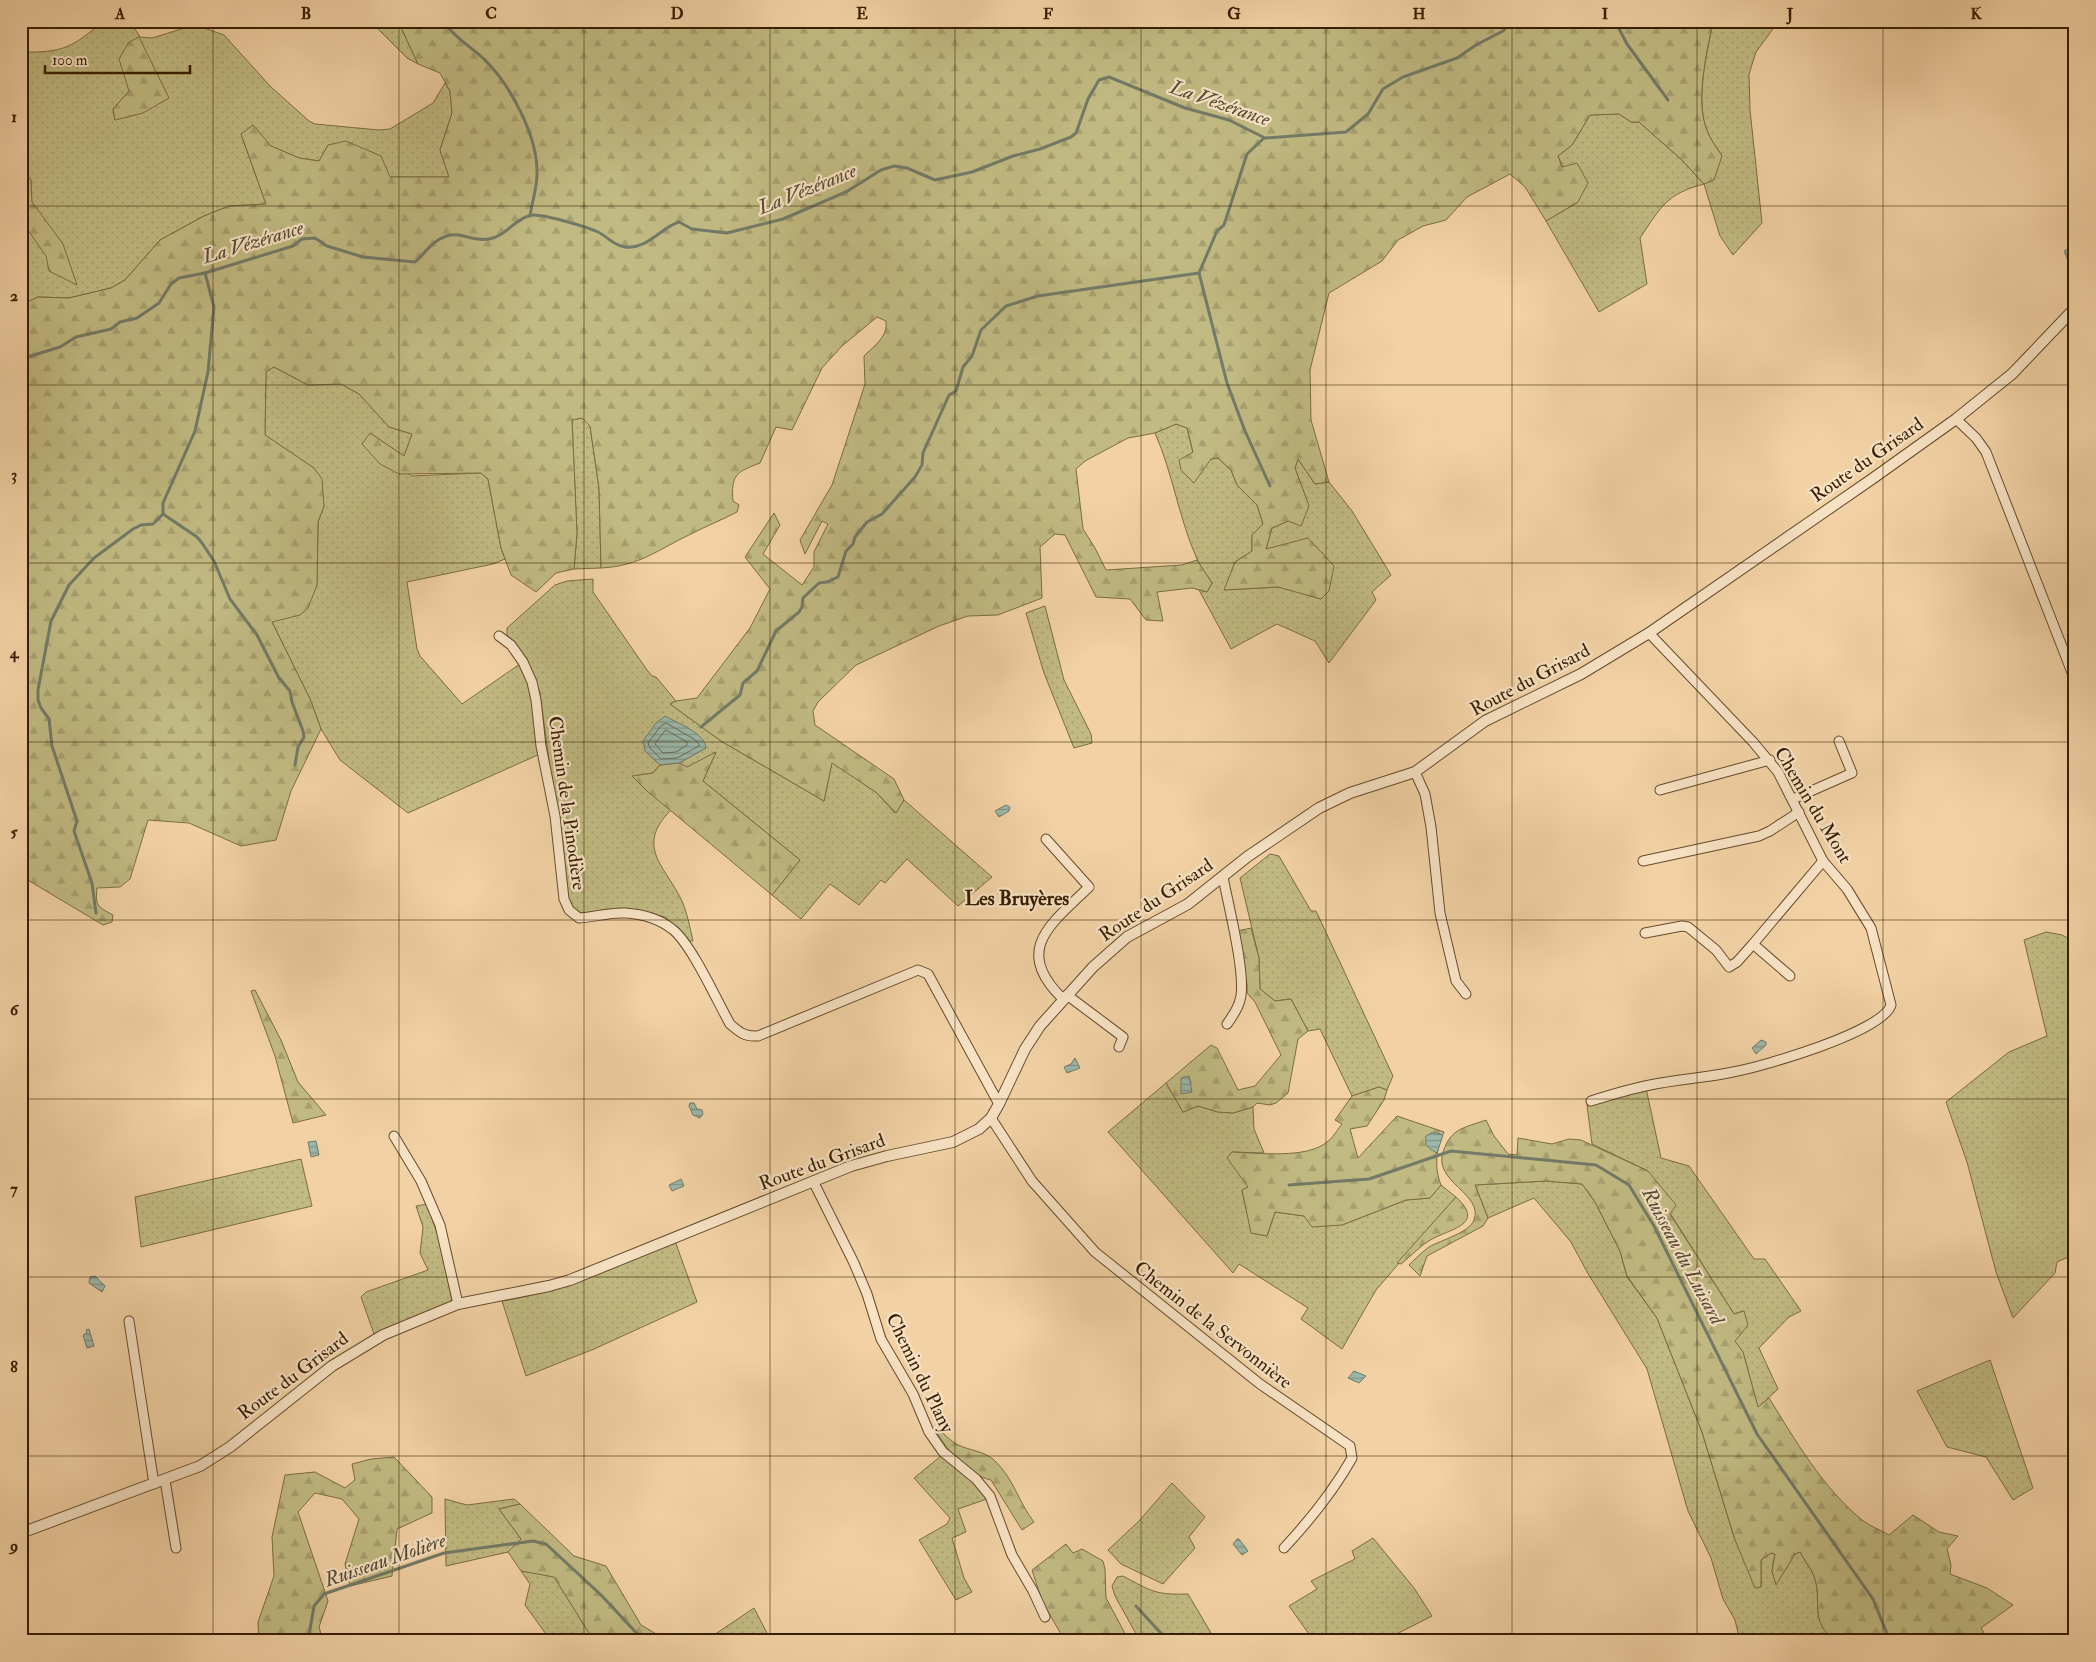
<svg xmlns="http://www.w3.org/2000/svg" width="2096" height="1662" font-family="'IM FELL Double Pica',serif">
<defs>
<pattern id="grass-dots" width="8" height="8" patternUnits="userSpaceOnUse" patternTransform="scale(1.25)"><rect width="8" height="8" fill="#c1ba82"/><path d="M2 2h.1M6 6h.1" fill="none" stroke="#a79f6f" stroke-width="1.8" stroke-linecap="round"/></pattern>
<pattern id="forest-firs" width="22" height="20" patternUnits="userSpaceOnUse" patternTransform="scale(1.25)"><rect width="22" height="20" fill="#c1ba82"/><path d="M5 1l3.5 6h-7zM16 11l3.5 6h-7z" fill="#a79f6f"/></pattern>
<pattern id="water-rules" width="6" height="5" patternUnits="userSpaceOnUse" patternTransform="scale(1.25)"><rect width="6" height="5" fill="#9bb7aa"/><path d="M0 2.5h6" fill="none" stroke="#7f9488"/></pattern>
</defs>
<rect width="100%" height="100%" fill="#f2d2a5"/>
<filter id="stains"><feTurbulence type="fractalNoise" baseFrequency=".004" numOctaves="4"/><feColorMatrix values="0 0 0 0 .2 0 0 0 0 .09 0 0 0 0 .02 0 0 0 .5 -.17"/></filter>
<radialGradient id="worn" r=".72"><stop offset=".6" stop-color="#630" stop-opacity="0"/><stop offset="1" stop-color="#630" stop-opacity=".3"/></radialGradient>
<g fill="url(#grass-dots)" stroke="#7c6c42" fill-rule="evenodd">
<path d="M104 21H130L140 37 152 38 191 26 207 29 224 35 270 86 309 121 315 124 379 130 390 129 433 103 445 83 450 91 452 113 440 150 449 177H390L328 145 319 161 299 158 241 134 266 204 229 206 204 216 160 240 125 280 111 288 69 298 38 297 21 305V52C64 53 72 47 104 21ZM129 91 115 120 113 109Z"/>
<polygon points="370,21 398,21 418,64 407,58"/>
<path d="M1713 21H1782L1775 26 1756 52 1749 74 1750 110 1762 223 1733 255 1720 236 1704 184C1666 194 1661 207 1640 238L1647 284 1599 312 1546 221 1578 202 1558 156 1572 145 1590 115 1619 114 1631 122H1639L1682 160 1704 184 1722 156C1718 149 1711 141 1708 133 1694 102 1707 54 1713 21Z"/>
<polygon points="274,367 308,385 341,384 359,394 389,427 412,434 404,456 370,433 411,476 481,473 488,479 501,548 505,559 493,564 407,582 417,649 420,656 462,704 520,664 530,686 540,754 408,813 340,760 321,729 310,699 272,622 317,585 318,522 324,506 314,468 265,435 266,371"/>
<polygon points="582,418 590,426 599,488 601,568 574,569 577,533 572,420"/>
<path d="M1176 424 1187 428 1193 453 1211 459 1218 458 1231 470 1237 485 1257 505 1263 524 1252 535V551L1235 562 1225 590 1279 587 1321 599 1266 549 1272 528 1288 521 1309 506 1295 468 1298 459 1315 484 1329 482 1352 511 1391 575 1372 592 1376 600 1329 663 1315 641 1277 624 1231 649 1199 590 1207 592 1212 583C1207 575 1201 568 1197 559 1179 519 1173 474 1155 433Z"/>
<path d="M593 579V592L647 670 652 676 656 677 676 701 670 704 721 741 824 801 832 762 877 793 895 813 904 800 992 877 958 906 907 859 885 883 881 880 859 905 830 884 801 919 772 895 800 860 703 781 716 752 687 768 679 763 706 748 645 751 660 765 653 773 633 776 647 791 671 810C635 846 664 865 681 899 687 912 690 927 693 941H689L665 917 646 912 585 914C575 912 572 906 567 897L540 693C532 671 522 653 507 635V628L555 585 567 581Z"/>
<polygon points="1045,606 1064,680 1091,734 1092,743 1074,748 1044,673 1026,613"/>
<polygon points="1270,854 1279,856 1311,911 1316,911 1393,1076 1387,1090 1379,1087 1352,1096 1320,1029 1308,1031 1291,999 1275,1001 1260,989 1259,958 1240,878"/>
<polygon points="2046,932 2062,935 2075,942 2075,1254 2057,1262 2055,1273 2013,1318 1996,1272 1967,1162 1946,1102 2009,1052 2047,1036 2024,940"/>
<polygon points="1166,1083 1183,1112 1198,1106 1218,1112 1233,1113 1253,1107 1254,1129 1264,1153 1232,1152 1249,1187 1242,1191 1252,1233 1267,1236 1275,1212 1304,1216 1342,1225 1406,1200 1430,1198 1441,1185 1456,1197 1376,1290 1342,1349 1301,1319 1308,1308 1239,1264 1233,1273 1108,1132"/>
<polygon points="1646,1088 1661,1158 1689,1166 1754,1259 1765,1259 1801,1311 1789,1317 1759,1348 1778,1389 1758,1408 1743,1352 1734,1341 1743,1311 1734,1314 1670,1213 1648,1171 1592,1144 1587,1105"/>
<polygon points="301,1159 312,1206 141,1247 135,1197"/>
<path d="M1546 1181 1582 1184 1595 1202 1620 1251 1627 1277 1657 1318 1702 1432 1735 1540 1761 1587V1560L1771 1553 1775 1554 1772 1571 1776 1584 1795 1554 1800 1552C1804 1560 1811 1568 1814 1576 1823 1600 1808 1622 1836 1641H1740L1735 1620 1723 1599 1711 1558 1688 1511 1647 1369 1587 1272 1571 1242 1534 1198 1488 1218 1475 1185Z"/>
<polygon points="428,1204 445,1260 452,1302 374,1334 361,1297 366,1292 428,1270 420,1253 423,1227 416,1206"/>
<path d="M675 1241 697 1302 594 1349 526 1376 502 1301C563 1292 618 1265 675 1241Z"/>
<polygon points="1990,1360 2033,1488 2013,1500 1986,1457 1947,1447 1917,1391"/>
<polygon points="941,1456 970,1478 987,1499 958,1509 966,1532 952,1538 964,1578 972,1592 956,1600 919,1540 947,1524 950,1518 914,1478"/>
<polygon points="1172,1483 1205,1517 1189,1537 1195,1548 1163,1584 1121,1564 1108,1550 1139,1521"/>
<polygon points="445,1499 467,1505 514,1499 520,1504 499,1509 521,1539 508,1552 446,1566"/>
<polygon points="1373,1538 1414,1588 1432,1616 1383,1641 1314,1641 1289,1606 1317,1589 1311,1581 1355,1559 1352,1551"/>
<polygon points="521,1571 554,1576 594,1641 551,1641 525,1605 530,1584"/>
<path d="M1123 1576C1151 1591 1155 1595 1188 1594L1211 1633 1182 1641H1140L1115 1596 1112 1586 1117 1577Z"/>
<polygon points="754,1608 771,1641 705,1641"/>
</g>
<g fill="url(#forest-firs)" stroke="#7c6c42">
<path d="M398 21H1713C1707 53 1694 102 1708 133 1711 141 1718 149 1722 156L1714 180 1704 184 1682 160 1639 122H1631L1619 114 1590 115 1572 145 1558 156 1562 167 1577 163 1588 183 1578 202 1546 221 1525 187 1510 174 1467 197 1446 220 1423 226 1398 240 1382 261 1329 293 1310 370 1311 420 1329 482 1315 484 1298 459 1295 468 1309 506 1301 526 1288 521 1272 528 1266 549 1308 538 1334 566 1329 591 1321 599 1278 587 1224 590 1235 562 1252 551V535L1263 524 1257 505 1237 485 1231 470 1218 458 1211 459 1194 483 1181 470 1179 460 1193 452 1187 428 1176 424 1155 433 1128 438 1085 461 1076 469 1083 529 1095 548 1106 570 1182 565 1197 560 1212 583 1207 592 1192 588 1157 592 1163 621 1146 620 1130 599 1096 597 1065 535 1055 534 1040 547 1042 598 998 615 968 616 939 626 856 665 818 702 813 711 815 725 894 779 904 800 896 813 877 793 832 763 824 801 721 741 670 704 676 701 697 698 750 628 770 589 745 557 774 513 780 525 763 554 802 585 814 567V552L828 524 822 521 805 554 800 540 832 485 865 384 864 356C874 346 888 337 886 321L877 317 842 346 822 368 792 430 776 427 760 463C736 472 731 475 733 501L739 505 737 512C722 520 706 526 691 534 657 550 640 566 601 568L599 488 590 426 582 418 572 420 577 533 574 569 556 573 536 592 511 575 501 548 488 479 481 473 399 474 380 464 362 444 370 433 404 456 412 434 389 427 359 394 341 384 308 385 274 367 266 372 265 435 314 468 322 479 324 506 318 522 317 585 308 608 300 615 272 622 310 699 321 729 291 791 276 840 241 846 189 823 148 820 130 879 120 887 97 888C95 906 98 907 113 915L112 922 103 925 21 876V305L38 297 69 298 111 288 125 280 160 240 204 216 229 206 266 204 241 134 253 125 271 146 299 158 319 161 328 145 346 141 381 156 390 177H449L440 150 452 113 450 91 440 73 418 64Z"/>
<polygon points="139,37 169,98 143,113 115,120 113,109 129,91 119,59 129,42"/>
<polygon points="21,166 31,180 32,202 63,244 77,285 49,271 46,256 21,220"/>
<polygon points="716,752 703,781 800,860 772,895 647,791 632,776 653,773 660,765 679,763 687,767"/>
<polygon points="1251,928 1259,958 1260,989 1275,1001 1291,999 1308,1031 1298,1039 1288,1093 1276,1103 1270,1105 1257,1103 1253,1107 1233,1113 1218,1112 1198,1106 1183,1112 1166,1083 1211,1045 1217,1048 1238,1090 1255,1086 1281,1055 1255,1002 1247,993 1247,985 1237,931"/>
<polygon points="255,990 281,1040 298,1082 326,1115 293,1123 275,1056 251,991"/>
<path d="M1379 1087 1387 1090 1384 1100 1367 1126 1350 1129 1358 1158 1397 1116 1444 1132C1436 1149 1434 1167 1441 1185L1430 1198 1406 1200 1342 1225 1312 1227 1304 1216 1275 1212 1267 1236 1251 1233 1242 1190 1248 1187 1227 1158 1232 1152C1258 1153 1307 1159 1327 1142 1333 1138 1337 1130 1342 1124L1335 1120 1352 1096Z"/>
<path d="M1486 1120 1494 1136 1508 1154 1517 1155 1518 1138 1552 1144 1569 1139 1581 1140 1648 1171 1676 1205 1670 1214 1734 1314 1744 1311 1748 1325 1735 1341 1743 1352 1758 1407 1769 1398C1796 1441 1822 1487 1862 1520 1870 1526 1880 1530 1889 1535L1913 1515 1939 1532 1958 1536 1947 1549 1951 1565 1950 1574 1987 1588 2013 1605 1981 1628 1989 1641H1836C1808 1622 1823 1600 1814 1576 1811 1568 1804 1560 1800 1552L1795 1554 1776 1585 1772 1571 1775 1554 1771 1553 1761 1560V1587L1755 1588 1735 1540 1702 1432 1657 1318 1627 1276 1620 1251 1595 1202 1582 1184 1546 1181 1475 1185 1488 1218 1483 1226 1427 1256 1420 1276 1409 1265C1415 1259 1422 1252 1429 1247 1441 1240 1469 1233 1474 1220 1484 1194 1433 1182 1443 1152 1451 1128 1464 1128 1486 1120Z"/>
<path d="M1456 1197C1485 1224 1453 1228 1432 1239 1421 1245 1411 1256 1401 1264L1397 1263Z"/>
<path d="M938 1428C946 1436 952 1443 963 1447 974 1451 985 1452 994 1460 1015 1480 1017 1500 1034 1522L1022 1530 991 1480C968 1475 947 1451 936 1431Z"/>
<polygon points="394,1457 432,1497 432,1513 397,1529 392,1576 350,1586 345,1564 359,1519 342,1499 315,1493 298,1512 328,1601 319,1627 323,1641 259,1641 258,1622 274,1576 272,1537 285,1475 315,1472 345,1488 355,1480 352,1464 371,1459"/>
<polygon points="520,1504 574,1556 606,1566 641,1625 668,1641 594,1641 554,1577 521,1571 508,1552 521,1539 499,1509"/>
<polygon points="1066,1544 1073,1553 1082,1549 1103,1561 1105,1569 1106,1598 1129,1641 1065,1641 1042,1601 1032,1570"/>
<polygon points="1211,1633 1219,1641 1182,1641"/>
</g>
<g fill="url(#water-rules)" stroke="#737a67">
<polygon points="2070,248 2075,258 2075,263 2070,265 2064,251"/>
<path d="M665 716C677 723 705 733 706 748L679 763 660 765 645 751 643 741 656 723Z"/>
<polygon points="1006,805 1010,807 1009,811 999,817 995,811"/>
<polygon points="1761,1040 1766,1042 1766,1045 1756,1054 1752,1048"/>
<polygon points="1075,1058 1080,1068 1067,1073 1064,1067 1071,1064"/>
<polygon points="1189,1076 1192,1092 1181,1094 1181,1078"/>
<polygon points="690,1103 694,1103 697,1109 702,1110 703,1114 700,1118 693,1115 689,1106"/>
<path d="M1431 1133H1437L1443 1135 1437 1153C1429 1149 1424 1146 1426 1136Z"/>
<polygon points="316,1141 319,1155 311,1157 308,1142"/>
<polygon points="681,1179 684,1186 672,1191 669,1185"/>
<polygon points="95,1276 105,1286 102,1292 89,1283 90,1277"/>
<polygon points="89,1329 94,1346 87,1348 83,1335 87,1333 86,1330"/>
<polygon points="1354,1371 1366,1376 1359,1383 1348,1378"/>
<polygon points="1237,1539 1239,1539 1248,1551 1242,1555 1233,1544"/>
</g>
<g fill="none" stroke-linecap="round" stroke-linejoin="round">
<g stroke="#6a6a56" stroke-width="1">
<polygon points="666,723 694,739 699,744 699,746 677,758 661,759 650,748 648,743 660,727"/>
<polygon points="666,730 687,742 687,745 676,752 663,753 655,744"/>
</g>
<g stroke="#737a67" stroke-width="3">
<path d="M443 21C453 37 472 47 485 60 511 86 538 137 537 174 537 188 532 202 530 216"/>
<polyline points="1615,21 1627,44 1668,100"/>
<polyline points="1199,273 1227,383 1245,431 1270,486"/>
<path d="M21 359 60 347 76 337 111 329 120 322 137 318 159 303 171 284 179 278 205 273 293 246 302 239 315 238 327 246 363 257 415 262C428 250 439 232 459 235 469 237 478 241 489 239 505 237 515 218 532 215 544 214 587 227 598 232 608 237 614 246 625 247 647 250 660 228 679 222L692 229 727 233 783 219 846 192 881 170 894 166 907 168 935 180 972 172 1013 156 1040 149 1071 137 1076 133 1088 99 1099 80 1109 77 1185 108 1229 120 1265 138 1346 132 1368 114 1383 89 1403 77 1457 58 1476 45 1503 31 1512 21"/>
<polyline points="163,514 197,537 202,543 214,561 230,599 257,635 279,678 290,691 292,702 303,731 304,737 298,747 295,765"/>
<polyline points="701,727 740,695 743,683 757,671 776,631 799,612 802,607 803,598 819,583 827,582 838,577 846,551 853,544 855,537 867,522 882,514 915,477 922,465 923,453 949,395 956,391 963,367 972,356 981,330 1006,306 1038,296 1199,273 1217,231 1224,225 1247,154 1264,138"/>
<polyline points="96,913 92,883 74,831 77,821 52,746 49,719 41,708 38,700 38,690 51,621 69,585 94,558 133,529 141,525 153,524 163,514 163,503 195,431 208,372 214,307 205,273"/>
<polyline points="1289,1185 1369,1179 1451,1151 1596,1165 1629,1185 1654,1226 1757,1434 1873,1599 1890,1641"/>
<polyline points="1136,1606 1168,1641"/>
<polyline points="308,1641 314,1606 324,1594 444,1553 533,1541 546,1544 601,1595 644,1641"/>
</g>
<g stroke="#664b2b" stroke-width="11">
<g id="minor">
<polyline points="1956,419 1976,438 1986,452 2075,680"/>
<path d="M499 636 511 645 523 662 532 682 536 700 541 746 555 816 564 899 569 910 579 918C595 917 610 912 625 913 642 914 658 918 672 929 691 943 717 1001 730 1024 739 1032 745 1037 758 1036L918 970 928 974 999 1104"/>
<polyline points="1415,772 1425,794 1431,827 1440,913 1456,981 1466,994"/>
<polyline points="1660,790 1770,760"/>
<polyline points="1793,799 1852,773 1839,741"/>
<path d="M1046 839 1089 887C1051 924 1012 950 1063 999"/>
<polyline points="1643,861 1759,836 1770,831 1799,812"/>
<path d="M1223 877C1228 904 1247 977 1240 1000 1238 1009 1232 1017 1227 1024"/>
<polyline points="1645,933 1682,926 1688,927 1716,950 1729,967 1737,962 1753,944 1823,861"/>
<polyline points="1753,944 1790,976"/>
<polyline points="1067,995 1123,1037 1119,1047"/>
<path d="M1591 1101C1610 1095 1630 1089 1650 1085 1677 1079 1705 1078 1733 1072 1761 1067 1883 1032 1891 1005L1871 928 1847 889 1823 861 1778 772 1753 742 1649 633"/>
<path d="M991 1118 1032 1181 1095 1252 1260 1384 1350 1446 1352 1458C1333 1492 1310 1520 1284 1548"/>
<polyline points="394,1136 421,1181 440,1225 458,1304"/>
<polyline points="813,1181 854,1263 867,1294 881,1339 913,1394 929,1432 943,1452 976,1479 990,1496 1012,1555 1033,1591 1045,1617"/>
<polyline points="129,1321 154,1484"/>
<polyline points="165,1480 176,1548"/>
</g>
</g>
<g stroke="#664b2b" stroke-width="12">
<polyline id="tertiary" points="21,1533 200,1466 230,1447 332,1366 383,1335 458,1304 549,1286 570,1280 851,1166 887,1156 953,1142 979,1129 991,1118 999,1104 1025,1049 1040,1026 1093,967 1127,937 1188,904 1247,857 1319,808 1350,793 1415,772 1485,721 1581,674 1649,633 1872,479 1956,419 2012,374 2075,308"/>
</g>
<use href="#minor" stroke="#f7e2c4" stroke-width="9"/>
<use href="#tertiary" stroke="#f7e2c4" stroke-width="10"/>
</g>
<path fill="none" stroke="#381e02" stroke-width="1" stroke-opacity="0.55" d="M213 21V1641M399 21V1641M584 21V1641M770 21V1641M955 21V1641M1141 21V1641M1326 21V1641M1512 21V1641M1697 21V1641M1883 21V1641M21 206H2075M21 385H2075M21 563H2075M21 742H2075M21 920H2075M21 1099H2075M21 1277H2075M21 1456H2075"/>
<g text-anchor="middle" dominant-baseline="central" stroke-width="4.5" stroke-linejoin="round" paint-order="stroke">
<g font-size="19" fill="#381e02" stroke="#f7e2c4">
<text transform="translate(1867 460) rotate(-35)">Route du Grisard</text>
<text transform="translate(1530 680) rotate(-28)">Route du Grisard</text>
<text transform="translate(567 803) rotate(82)">Chemin de la Pinodière</text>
<text transform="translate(1813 805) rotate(59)">Chemin du Mont</text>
<text transform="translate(1156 900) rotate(-34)">Route du Grisard</text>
<text transform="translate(822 1162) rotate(-20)">Route du Grisard</text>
<text transform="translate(1213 1325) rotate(38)">Chemin de la Servonnière</text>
<text transform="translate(920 1373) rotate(64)">Chemin du Plany</text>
<text transform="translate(293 1376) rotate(-37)">Route du Grisard</text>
</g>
<g font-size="20" font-style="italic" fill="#564c34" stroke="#f7e2c4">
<text transform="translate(1220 103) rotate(19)">La Vézérance</text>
<text transform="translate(807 189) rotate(-22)">La Vézérance</text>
<text transform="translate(253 242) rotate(-17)">La Vézérance</text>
<text transform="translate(1683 1256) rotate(62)">Ruisseau du Luisard</text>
<text transform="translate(385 1560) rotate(-19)">Ruisseau Molière</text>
</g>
<g font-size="20" font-weight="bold" fill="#381e02" stroke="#f7e2c4">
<text x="1017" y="898">Les Bruyères</text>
</g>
</g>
<rect width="2096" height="1662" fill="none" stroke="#f2d2a5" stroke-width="55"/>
<path d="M45 65v8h145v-8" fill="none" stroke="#381e02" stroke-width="2.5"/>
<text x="52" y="65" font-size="15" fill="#381e02" stroke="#f7e2c4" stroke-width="4" paint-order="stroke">100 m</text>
<rect x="28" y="28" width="2040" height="1606" fill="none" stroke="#381e02" stroke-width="2"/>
<g font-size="16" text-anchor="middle" font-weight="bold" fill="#381e02">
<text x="120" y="19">A</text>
<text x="306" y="19">B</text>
<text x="491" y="19">C</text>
<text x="677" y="19">D</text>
<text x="862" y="19">E</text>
<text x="1048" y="19">F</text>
<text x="1234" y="19">G</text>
<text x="1419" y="19">H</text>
<text x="1605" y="19">I</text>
<text x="1790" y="19">J</text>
<text x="1976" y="19">K</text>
<text x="14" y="122">1</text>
<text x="14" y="301">2</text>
<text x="14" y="480">3</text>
<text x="14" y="658">4</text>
<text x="14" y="837">5</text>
<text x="14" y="1015">6</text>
<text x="14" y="1194">7</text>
<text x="14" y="1372">8</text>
<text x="14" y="1551">9</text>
</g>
<rect width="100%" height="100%" filter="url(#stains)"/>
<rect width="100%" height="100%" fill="url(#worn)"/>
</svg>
